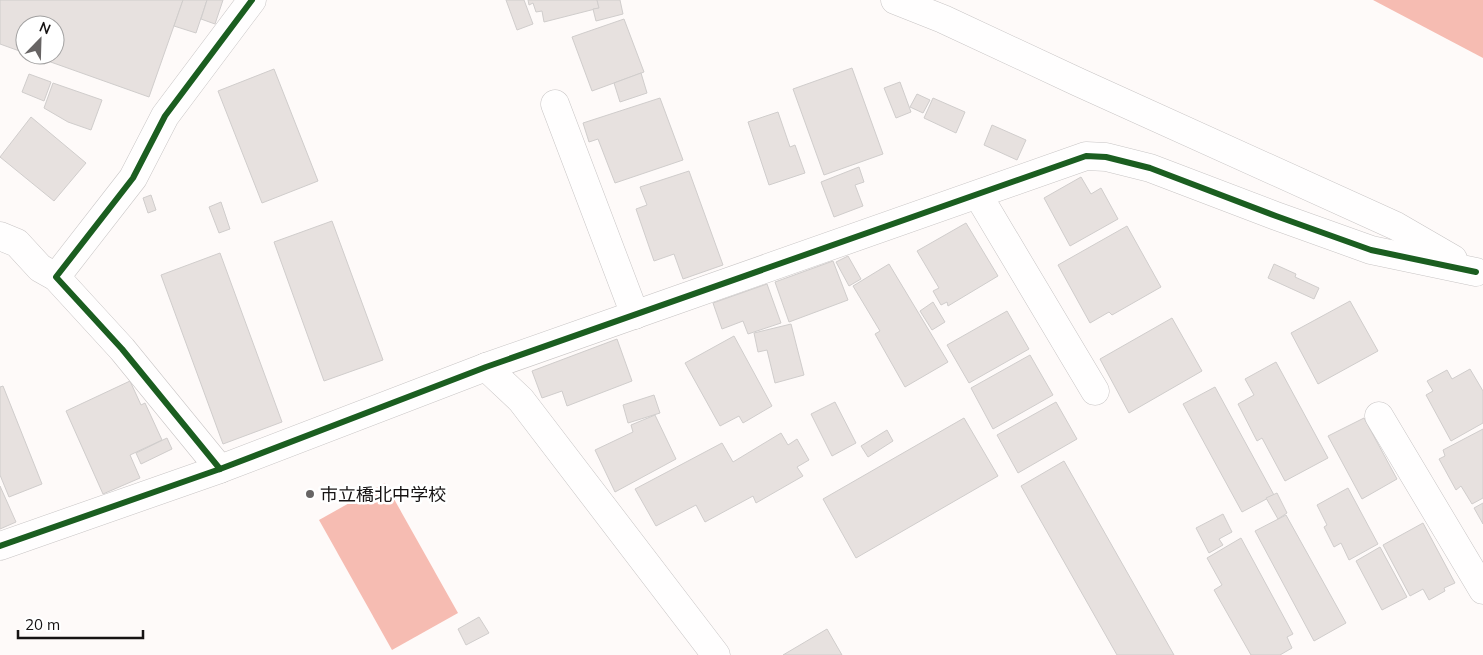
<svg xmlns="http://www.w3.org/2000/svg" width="1483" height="655" font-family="Mulish,'Noto Sans JP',sans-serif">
<rect width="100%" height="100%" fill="#fefaf9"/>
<g fill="#f6bcb2">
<polygon points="1373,0 1483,0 1483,58"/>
<polygon points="385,483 458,613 392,650 319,520"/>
</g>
<g fill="#e7e1df" stroke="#d0cdcc">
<polygon points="0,0 183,0 149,97 31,55 55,55 55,25 25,25 25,53 0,44"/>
<polygon points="183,0 207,0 196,33 174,26"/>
<polygon points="207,0 223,0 215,24 201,19"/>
<polygon points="506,0 524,0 533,24 517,30"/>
<polygon points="528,0 597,0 599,8 544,22 542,11 536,12 533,3 529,5"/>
<polygon points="597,0 620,0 623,14 596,21 593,9 599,8"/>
<polygon points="624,19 644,72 592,91 572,37"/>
<polygon points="852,68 883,154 824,175 793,89"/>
<polygon points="274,69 318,181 262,203 218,91"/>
<polygon points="641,73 647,93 620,102 614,83"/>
<polygon points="29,74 51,82 44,101 22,92"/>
<polygon points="900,82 911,112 896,118 884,88"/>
<polygon points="53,83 102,100 91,130 68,122 44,108"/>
<polygon points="917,94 930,100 923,113 910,107"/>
<polygon points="660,98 683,160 615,183 598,139 589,142 583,123"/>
<polygon points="933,98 965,112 956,133 924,118"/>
<polygon points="778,112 790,147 795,145 805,173 769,185 748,122"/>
<polygon points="31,117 86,163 54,201 0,157"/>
<polygon points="992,125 1026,140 1017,160 984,145"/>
<polygon points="859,167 864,182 855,185 863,206 834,217 821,182"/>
<polygon points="689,171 723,265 683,279 674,254 654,261 636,209 647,205 640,187"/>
<polygon points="1081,177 1091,194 1101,188 1118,219 1070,246 1044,198"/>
<polygon points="151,195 156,210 148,213 143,198"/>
<polygon points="221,202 230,229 219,233 209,207"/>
<polygon points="332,221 383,360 324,381 274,242"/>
<polygon points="966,223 998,276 948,306 947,302 941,305 933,291 939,288 917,251"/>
<polygon points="1127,226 1161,287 1112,315 1109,312 1090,323 1058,265"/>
<polygon points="220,253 282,422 223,444 161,275"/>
<polygon points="848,256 861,279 849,286 836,262"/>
<polygon points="833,261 848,300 789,322 775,282"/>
<polygon points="889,264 948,362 905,387 875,334 880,331 853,286"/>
<polygon points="1274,264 1296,274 1295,277 1319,288 1314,299 1268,278"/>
<polygon points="767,284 781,323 748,334 743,321 722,329 713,303"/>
<polygon points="1350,301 1378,351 1318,384 1291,333"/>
<polygon points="933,302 945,322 932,330 920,311"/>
<polygon points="1007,311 1029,349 969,383 947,345"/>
<polygon points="1172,318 1202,371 1129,413 1100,359"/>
<polygon points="791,324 804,375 775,383 767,350 758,352 754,333"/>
<polygon points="734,336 772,406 743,423 739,416 720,426 685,363"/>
<polygon points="617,339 632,381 567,406 562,391 542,398 532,371"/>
<polygon points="1030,355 1053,395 993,429 971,388"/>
<polygon points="1276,362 1328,458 1285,481 1262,438 1257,441 1238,404 1254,395 1245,379"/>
<polygon points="1470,369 1483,391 1483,423 1451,441 1426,395 1433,391 1427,381 1447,370 1452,379"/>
<polygon points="130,381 141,405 145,403 162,440 130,455 140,478 103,494 66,411"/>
<polygon points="3,386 42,484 9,497 0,475 0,387"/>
<polygon points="1215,387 1274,495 1242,512 1183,404"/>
<polygon points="654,395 660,413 628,423 623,405"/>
<polygon points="835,402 856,443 832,456 811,414"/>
<polygon points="1056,402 1077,439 1018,473 997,435"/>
<polygon points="655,415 676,459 615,492 595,450 633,432 631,425"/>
<polygon points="964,418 998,476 856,558 823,499"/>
<polygon points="1364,418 1397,479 1362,499 1328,436"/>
<polygon points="1483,429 1483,498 1472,504 1461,486 1456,490 1439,459 1445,456 1443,450"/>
<polygon points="887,430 893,441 868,457 861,446"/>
<polygon points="781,433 788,445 797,439 809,460 797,467 803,476 756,503 753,496 705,522 696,505 656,526 635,489 722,443 733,462"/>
<polygon points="167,438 172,449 141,464 136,453"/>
<polygon points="1064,461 1174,655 1117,655 1021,486"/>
<polygon points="0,486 16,522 0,529"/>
<polygon points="1348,488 1378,544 1349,560 1341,543 1334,547 1324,527 1327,525 1317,505"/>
<polygon points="1277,493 1287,513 1278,519 1266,498"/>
<polygon points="1483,503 1483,524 1474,508"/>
<polygon points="1223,514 1232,532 1219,539 1223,545 1209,553 1196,528"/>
<polygon points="1286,515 1346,623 1314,641 1255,531"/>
<polygon points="1423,523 1455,583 1444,588 1445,591 1429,600 1423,589 1410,596 1383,545"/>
<polygon points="1241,538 1293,634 1287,637 1292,648 1280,655 1251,655 1214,590 1222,585 1207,558"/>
<polygon points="1380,547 1407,597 1382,610 1356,561"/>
<polygon points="479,617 489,633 466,645 458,629"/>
<polygon points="827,629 842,655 783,655"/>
</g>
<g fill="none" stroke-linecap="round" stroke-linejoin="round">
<g stroke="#c8c5c5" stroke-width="29">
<g id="minor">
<polyline points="895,0 943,19 1078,82 1396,226 1453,259"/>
<polyline points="555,104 635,315"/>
<polyline points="978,195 1095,391"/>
<polyline points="0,236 17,243 40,268 56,277 122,349 220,469"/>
<polyline points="56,277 133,178 165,116 252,0"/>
<polyline points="486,367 521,400 716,655"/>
<polyline points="1379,416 1483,590"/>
<polyline points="0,546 220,469 486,367 1086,156 1106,157 1150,168 1276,216 1371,250 1476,272"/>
</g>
</g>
<use href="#minor" stroke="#fffefe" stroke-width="28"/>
<g stroke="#fff" stroke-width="9">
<g id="cycleway">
<polyline points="220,469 122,349 56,277 133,178 165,116 252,0"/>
<polyline points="0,546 220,469 486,367 1086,156 1106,157 1150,168 1276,216 1371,250 1476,272"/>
</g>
</g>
<use href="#cycleway" stroke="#1b5e20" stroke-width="6"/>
</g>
<circle fill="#676464" stroke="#fff" stroke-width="2" cx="310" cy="494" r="5"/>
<g text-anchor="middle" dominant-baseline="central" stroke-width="5" stroke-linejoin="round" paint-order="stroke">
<g font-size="18" fill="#161313" stroke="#fff" text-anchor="start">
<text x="320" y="494">市立橋北中学校</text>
</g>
</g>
<g transform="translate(40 40) rotate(23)"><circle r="24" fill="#ffffff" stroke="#a2a1a1"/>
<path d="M0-4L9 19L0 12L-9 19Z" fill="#676464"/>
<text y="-8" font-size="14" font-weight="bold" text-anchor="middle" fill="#161313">N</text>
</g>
<path d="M18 630v8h125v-8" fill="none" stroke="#161313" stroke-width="2.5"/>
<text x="25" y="630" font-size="15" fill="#161313" stroke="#ffffff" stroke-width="4" paint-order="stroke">20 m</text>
</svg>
